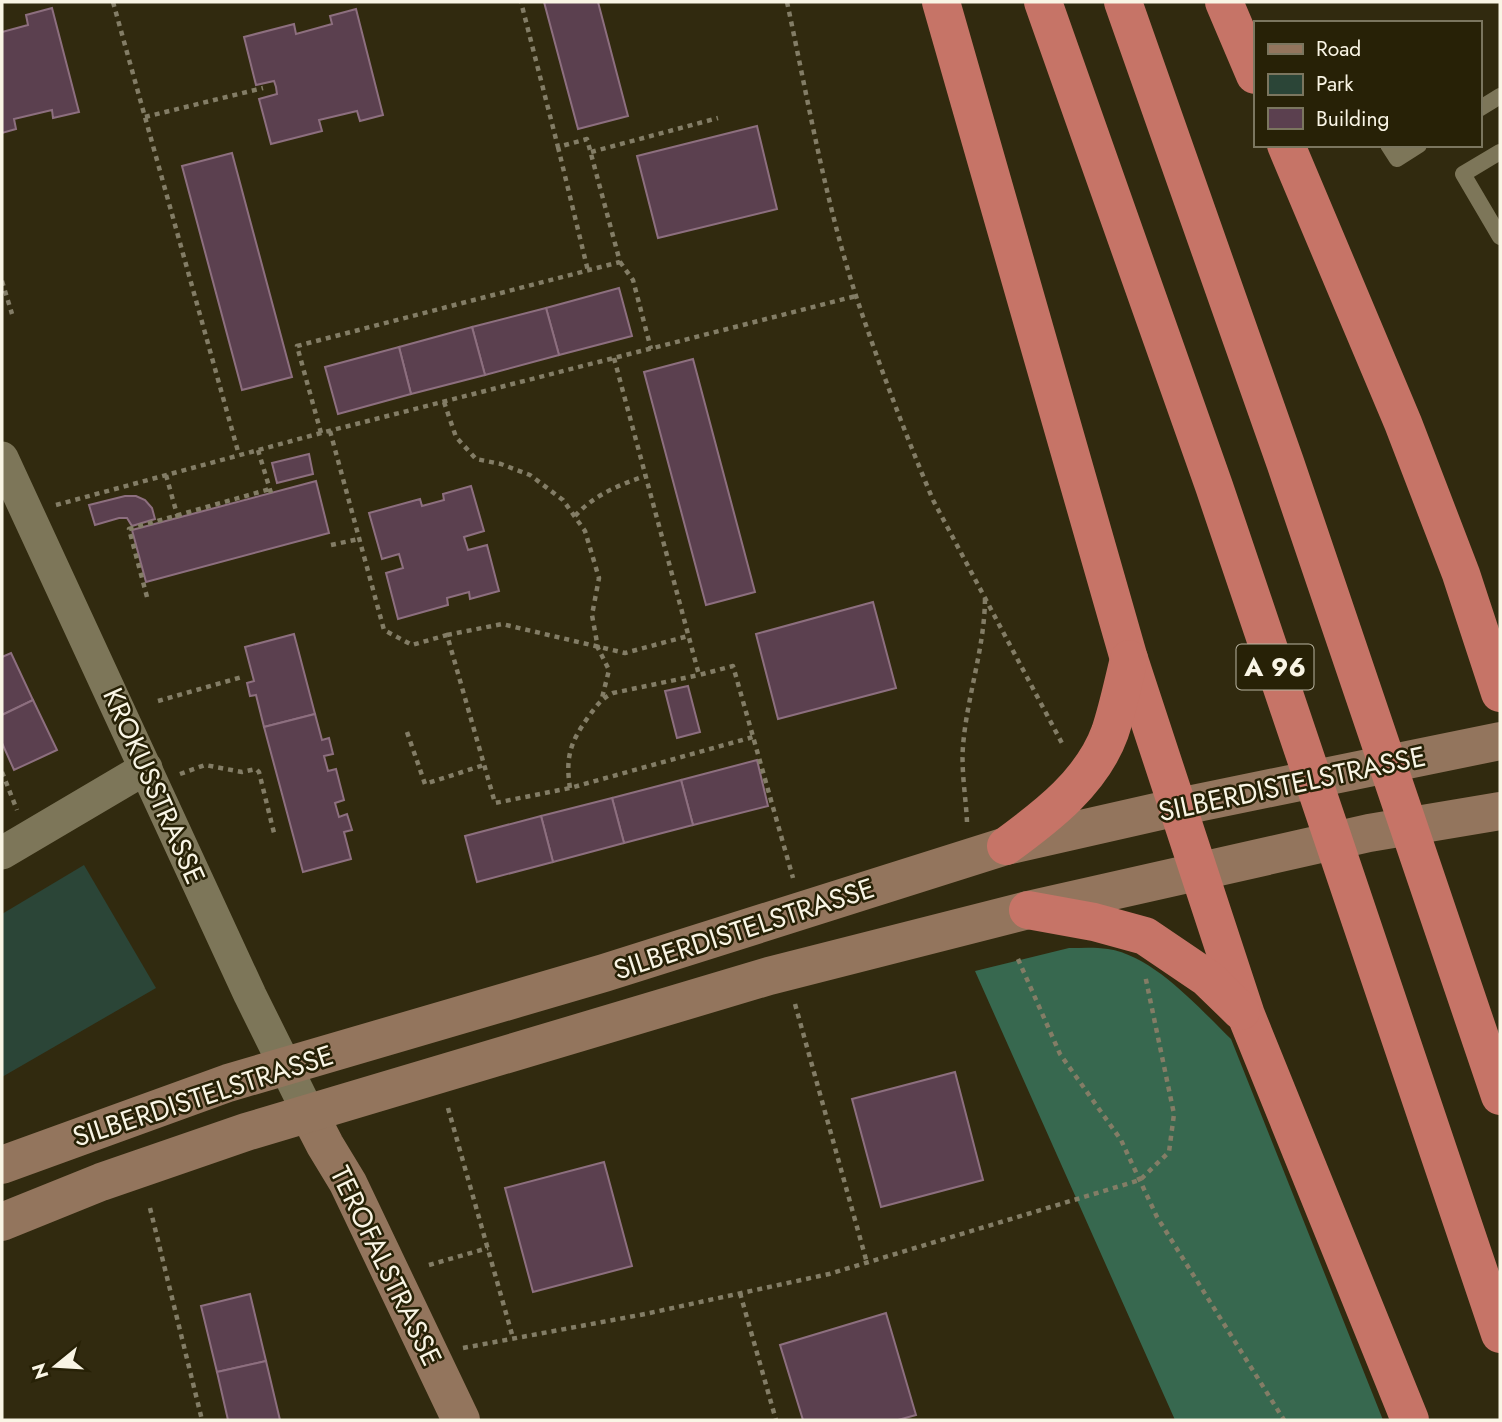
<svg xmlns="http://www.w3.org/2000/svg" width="1502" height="1422" font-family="Jost,sans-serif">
<rect width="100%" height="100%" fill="#312a0f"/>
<polygon fill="#2b4537" points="84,865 156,988 2,1077 2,914"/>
<path fill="#37684f" d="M1069 948C1081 948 1095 947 1108 949 1154 956 1199 1008 1231 1039L1383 1420H1175L975 971Z"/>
<g fill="#5b404f" stroke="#8d6f7f" stroke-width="2">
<polygon points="544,2 598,2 628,116 578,129"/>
<polygon points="52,8 79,112 53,118 52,110 14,119 16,129 2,133 2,32 28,25 26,15"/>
<polygon points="356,9 383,115 360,121 357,111 319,120 322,131 271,144 259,99 277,94 276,87 274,81 256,85 244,37 294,24 296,34 332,24 330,16"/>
<polygon points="757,126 777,209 658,238 637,156"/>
<polygon points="232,153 292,377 242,390 182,166"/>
<polygon points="619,288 632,336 559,355 546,308"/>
<polygon points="546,308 559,355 485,375 472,327"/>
<polygon points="472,327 485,375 411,394 399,347"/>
<polygon points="399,347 411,394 338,414 325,367"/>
<polygon points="693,359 755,592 706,605 644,372"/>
<polygon points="309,454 313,474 277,483 272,463"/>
<polygon points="316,481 329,533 146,582 132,530"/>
<polygon points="471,486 484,531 464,537 468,550 487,545 499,591 470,599 469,592 447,598 448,605 398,619 386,573 403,568 399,554 382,559 369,513 420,499 422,506 444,500 443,494"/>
<polygon points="125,496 136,496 145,500 152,508 155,519 132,526 127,518 119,518 95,525 89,505"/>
<polygon points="873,602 896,688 778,719 756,634"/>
<polygon points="294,634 315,714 264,727 256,695 250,696 247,683 254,681 245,647"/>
<polygon points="11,653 33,700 2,715 2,657"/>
<polygon points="688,686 700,732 677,738 665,691"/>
<polygon points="33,700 57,750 14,770 2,743 2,715"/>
<polygon points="315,714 322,740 329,738 333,754 324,756 328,771 336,769 344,800 335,803 339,817 347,814 352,830 344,832 351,859 303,872 264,727"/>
<polygon points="757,760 768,806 693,825 681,780"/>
<polygon points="681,780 693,825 624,843 612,798"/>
<polygon points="612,798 624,843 553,862 541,816"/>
<polygon points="541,816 553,862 477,882 465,836"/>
<polygon points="955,1072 983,1180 881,1207 852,1099"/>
<polygon points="604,1162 632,1266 533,1292 505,1188"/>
<polygon points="250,1294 266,1361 217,1372 201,1306"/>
<polygon points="886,1313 916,1415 898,1420 803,1420 780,1345"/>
<polygon points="266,1361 280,1420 228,1420 217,1372"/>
</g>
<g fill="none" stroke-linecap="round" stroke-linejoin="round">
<g stroke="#837d66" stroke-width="4.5" stroke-dasharray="5 5" stroke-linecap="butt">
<polyline points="113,2 239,455"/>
<path d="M787 2C808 100 825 200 856 296 879 365 905 433 933 500L1064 747"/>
<polyline points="145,117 263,88"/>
<polyline points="558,147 588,271"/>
<polyline points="591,152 718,118"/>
<polyline points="620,262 633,280 651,349"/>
<polyline points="2,281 12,314"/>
<polyline points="614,358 699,675 733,666 793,878"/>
<polyline points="444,402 456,437 476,459 501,464 530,475 563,500 585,531 599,578 592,615 598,648 609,670 602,698"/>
<polyline points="330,431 384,630 412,645 447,635 495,803 570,788 753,737"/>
<polyline points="321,433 297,346 620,262 587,139 558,147 521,2"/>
<polyline points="258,450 271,493"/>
<polyline points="166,475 178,518"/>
<polyline points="56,505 321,433 856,296"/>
<path d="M575 516C594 495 619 485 645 476"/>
<polyline points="331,545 359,539"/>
<polyline points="147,597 129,529 270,489"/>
<polyline points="447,635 502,624 625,653 688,636"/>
<polyline points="158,701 242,677"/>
<polyline points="407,732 425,784 484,765"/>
<polyline points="2,772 17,810"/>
<polyline points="180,774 205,765 242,772 256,769 259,772 275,837"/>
<path d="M570 788C565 756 571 741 589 716 597 705 601 699 613 693L699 675"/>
<path d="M967 822C966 798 961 771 963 746 967 696 985 647 985 597"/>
<polyline points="1018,959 1060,1054 1121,1140 1157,1217 1284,1420"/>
<polyline points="795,1004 867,1263"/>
<polyline points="448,1108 513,1338"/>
<polyline points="150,1208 202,1420"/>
<polyline points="429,1265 488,1248"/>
<polyline points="740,1293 776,1420"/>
<polyline points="463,1348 645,1314 829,1274 1140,1180 1169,1152 1174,1114 1145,975"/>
</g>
<g stroke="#7d7659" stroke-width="16">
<polyline points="1479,109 1500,96"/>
<polyline points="1388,145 1397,159 1419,145"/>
<polyline points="1500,152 1463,174 1500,237"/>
</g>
<g stroke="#7d7659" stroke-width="33">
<polyline points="2,458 250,995 309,1114"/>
<polyline points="2,853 146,768"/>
</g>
<g stroke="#93755d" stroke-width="38">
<polyline points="309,1114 325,1145 348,1183 461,1420"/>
<polyline points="2,1165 228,1083 604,973 1006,846 1178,807 1500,741"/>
<polyline points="2,1222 101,1182 246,1132 769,976 1028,910 1369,833 1500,811"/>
</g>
<g stroke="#c67467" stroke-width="38">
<polyline points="941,2 1129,659 1246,1015 1410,1420"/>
<polyline points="1043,2 1214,486 1500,1334"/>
<polyline points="1123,2 1285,462 1500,1096"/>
<polyline points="1224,2 1255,75"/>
<polyline points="1286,145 1403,423 1461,574 1500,693"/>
<path d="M1006 846C1047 816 1092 782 1110 732 1118 708 1123 683 1129 659"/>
<polyline points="1028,910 1094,922 1145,936 1207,978 1241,1011"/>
</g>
</g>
<g text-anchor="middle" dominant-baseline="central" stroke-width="5" stroke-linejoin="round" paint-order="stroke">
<rect fill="#272106" stroke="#bab5a2" stroke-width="2" x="1236.5" y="644.5" width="77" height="45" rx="5"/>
<g font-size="26" font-weight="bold" fill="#f9f5e5">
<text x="1275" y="667">A 96</text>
</g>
<g font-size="28" fill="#f9f5e5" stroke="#272106">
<text transform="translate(1292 784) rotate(-12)">SILBERDISTELSTRASSE</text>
<text transform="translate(154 786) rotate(66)">KROKUSSTRASSE</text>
<text transform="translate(744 929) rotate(-18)">SILBERDISTELSTRASSE</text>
<text transform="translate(203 1096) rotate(-18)">SILBERDISTELSTRASSE</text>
<text transform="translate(386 1266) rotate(64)">TEROFALSTRASSE</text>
</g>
</g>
<rect width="1502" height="1422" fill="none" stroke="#f9f5e5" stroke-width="7"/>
<rect x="1254" y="21" width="228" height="126" fill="#272106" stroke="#7b765f" stroke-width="2"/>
<rect x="1268" y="44" width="35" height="10" fill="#93755d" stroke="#7b765f" stroke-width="2"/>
<text x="1316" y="56" font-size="21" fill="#f9f5e5">Road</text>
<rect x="1268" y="74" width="35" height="21" fill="#2b4537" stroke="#7b765f" stroke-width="2"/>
<text x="1316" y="91" font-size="21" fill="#f9f5e5">Park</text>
<rect x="1268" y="108" width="35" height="21" fill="#5b404f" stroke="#7b765f" stroke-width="2"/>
<text x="1316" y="126" font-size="21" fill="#f9f5e5">Building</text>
<g transform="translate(56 1366) rotate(252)" stroke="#272106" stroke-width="5" paint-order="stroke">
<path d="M0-5L12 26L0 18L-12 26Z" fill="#f9f5e5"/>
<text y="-10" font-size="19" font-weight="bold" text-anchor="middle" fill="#f9f5e5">N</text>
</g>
</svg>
